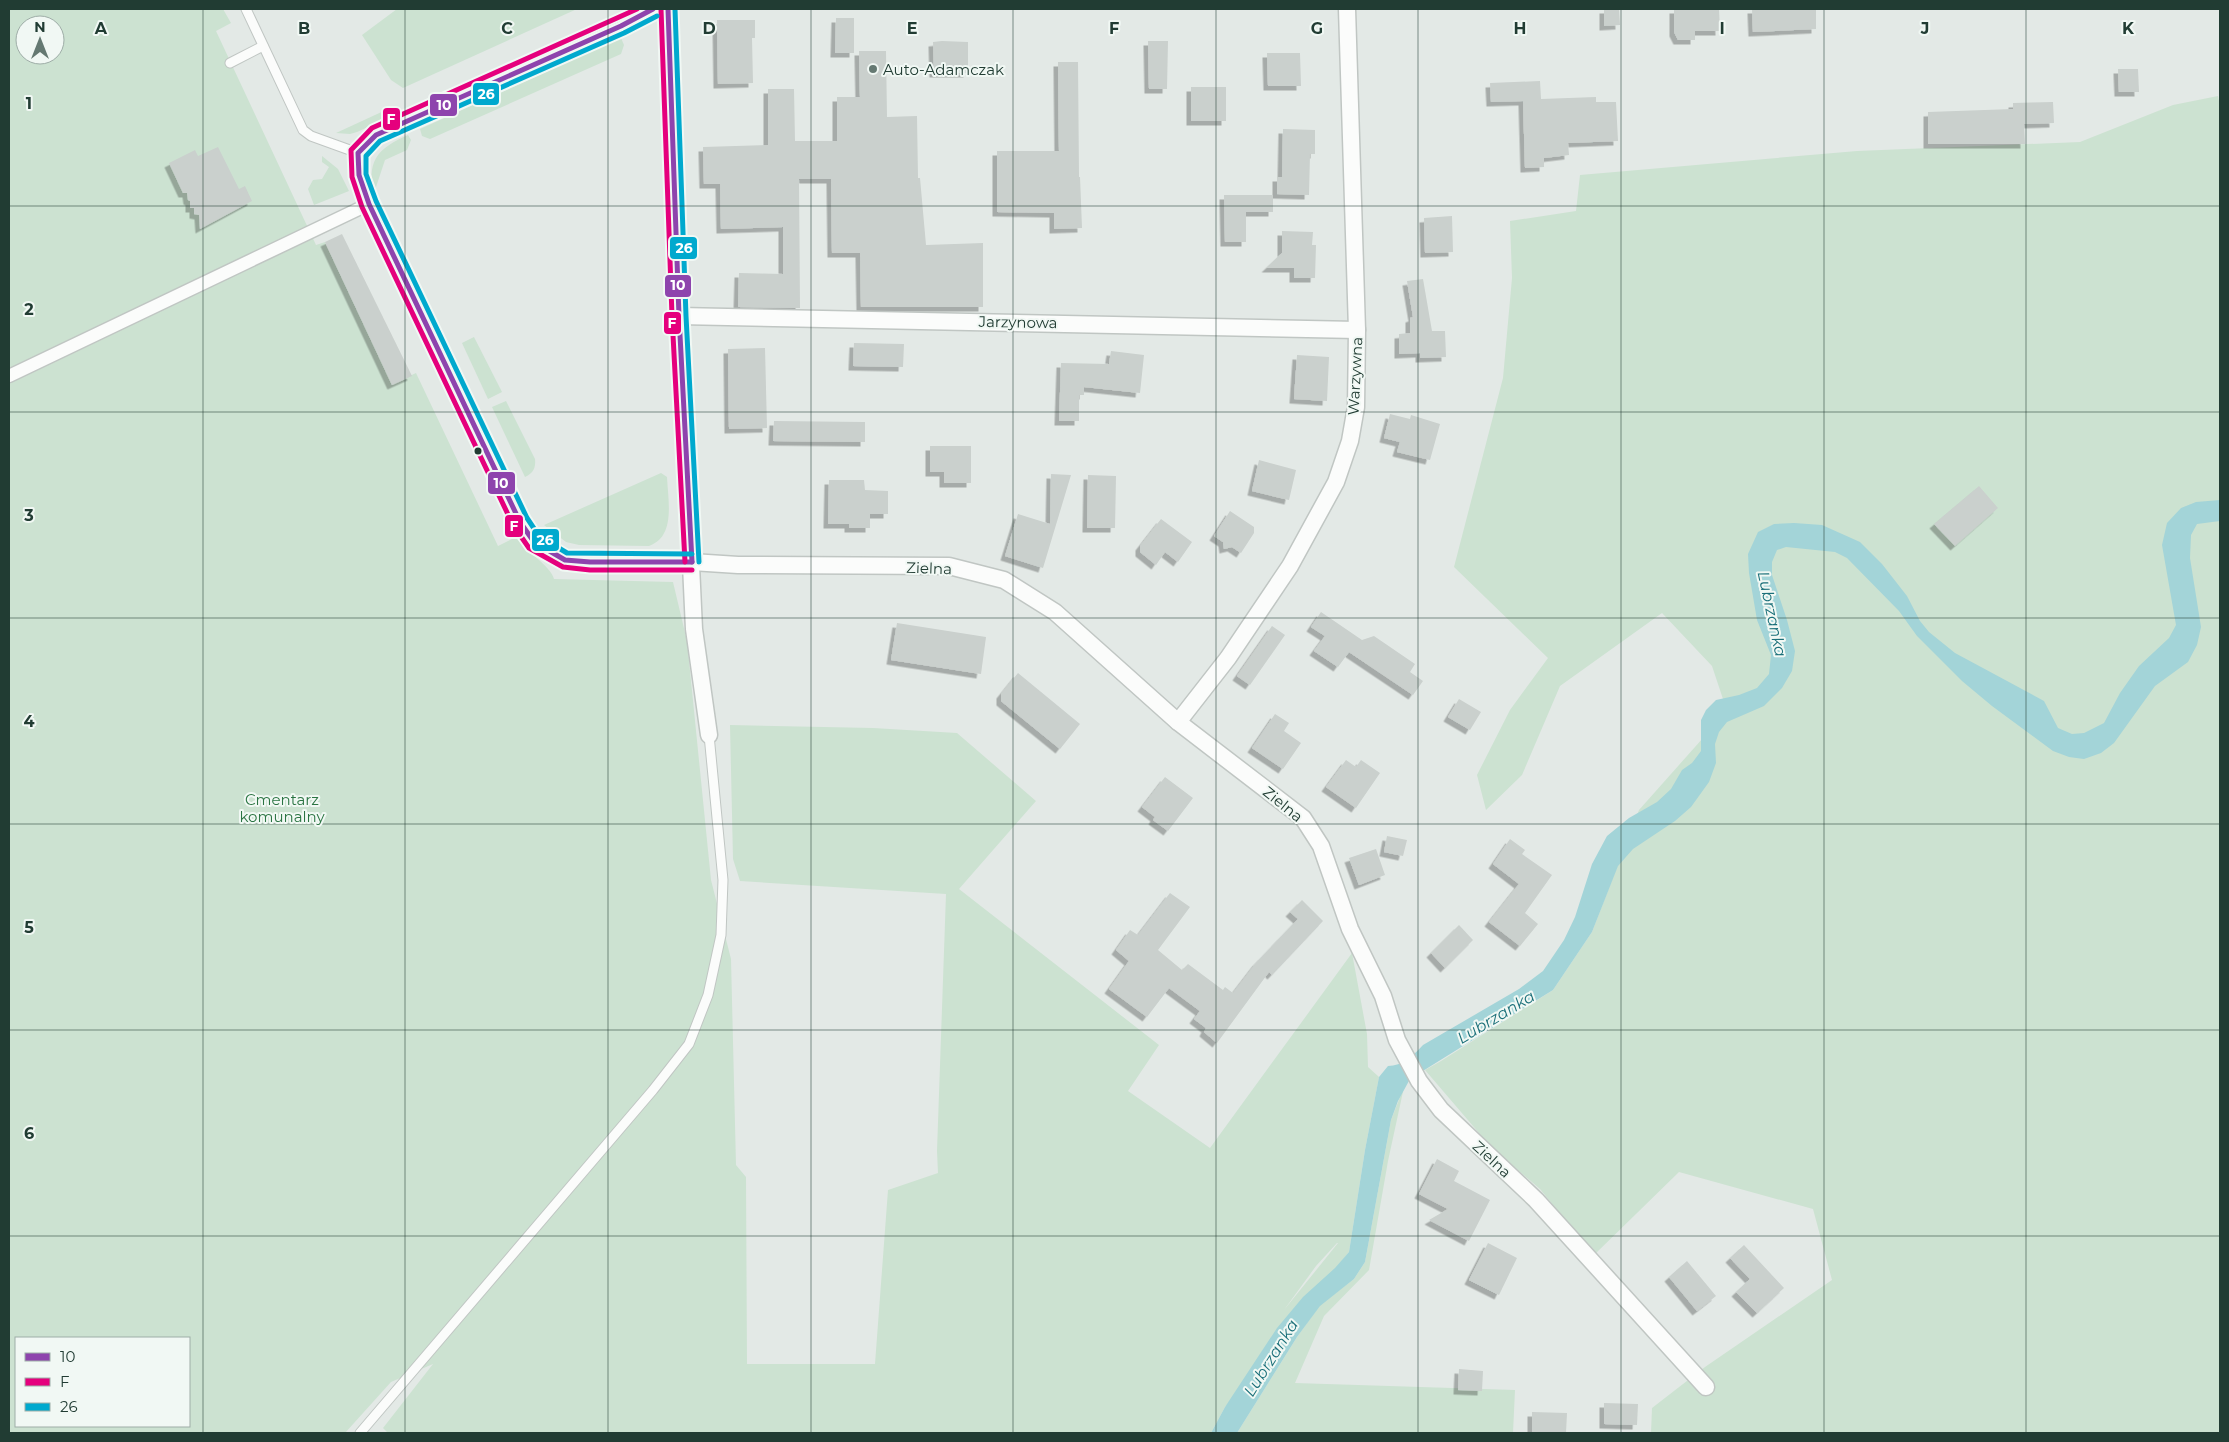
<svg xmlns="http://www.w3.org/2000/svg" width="2229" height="1442" font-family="Montserrat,sans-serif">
<defs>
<filter id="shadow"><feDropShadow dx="-4.5" dy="4.5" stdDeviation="0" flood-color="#0004"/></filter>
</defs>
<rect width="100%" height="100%" fill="#e3e9e6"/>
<g fill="#cce2d1" fill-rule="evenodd">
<path d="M9 9H223L231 23 216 31 316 245 325 242 392 384 416 373 498 546 516 537C525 551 551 566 554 579L673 582 687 641 711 880 731 959 736 1165 746 1177 747 1364H875L888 1190 938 1173 937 1151 946 894 740 881 733 859 730 725 873 728 957 733 1036 801 959 889 1159 1045 1128 1091 1210 1148 1352 953 1367 1034 1368 1067 1379 1077 1365 1150 1349 1252 1225 1407 1211 1433H388L383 1428 433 1364 391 1382 345 1433H9ZM25 25H55V55H25ZM1337 1243H1338L1284 1310 1316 1266ZM16 1338H189V1426H16Z"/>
<polygon points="397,9 577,9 403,88 391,80 362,35"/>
<polygon points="621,38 624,45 621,54 430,139 422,136 420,129"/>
<polygon points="2218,96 2220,106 2220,1433 1651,1433 1652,1408 1705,1367 1832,1280 1813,1209 1679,1172 1594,1255 1540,1189 1491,1147 1425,1070 1441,1061 1553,990 1592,932 1639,810 1727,711 1712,666 1662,613 1560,686 1522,775 1486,810 1477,775 1510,710 1548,658 1454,567 1503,378 1512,278 1510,221 1576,211 1580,175 1857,151 2080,142 2173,105"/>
<polygon points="388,109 398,113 357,132 350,134 336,133"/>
<path d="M408 135 411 140 407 150 385 160 375 190H373C367 158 381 147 408 135Z"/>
<polygon points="322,156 338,169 349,191 314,205 308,189 313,180 322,179 329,167 322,162"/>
<polygon points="474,337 502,392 488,399 462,343"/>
<path d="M506 401 535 459C536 468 533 473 525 477L492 407Z"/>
<path d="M661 473 667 477C668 500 676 537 649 546L579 545 566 542 544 525Z"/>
<polygon points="1404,1087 1388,1161 1369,1270 1324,1316 1295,1383 1515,1390 1513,1433 1237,1433 1297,1337 1320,1305 1354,1279 1365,1262 1391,1120"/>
</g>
<path fill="#a3d4d8" d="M2220 500V521L2197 524 2191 535 2190 558 2201 627 2197 645 2188 662 2155 686 2114 743 2101 753 2084 759 2069 757 2053 751 1992 706 1962 681 1917 636 1899 611 1847 558 1835 552 1786 547 1777 550 1772 562V575L1787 620 1795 651 1792 671 1782 688 1764 706 1727 722 1719 732 1715 744 1716 763 1709 782 1691 807 1675 821 1633 849 1618 866 1592 932 1553 990 1410 1079 1398 1101 1391 1120 1365 1262 1354 1279 1320 1306 1297 1337 1237 1433H1211L1225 1407 1277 1328 1303 1297 1335 1268 1349 1252 1365 1150 1379 1077 1388 1066C1402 1066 1414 1055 1423 1045L1519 989 1543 971 1564 940 1575 917 1592 864 1607 836 1629 818 1657 802 1671 789 1682 770 1692 763 1701 751V720L1706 710 1716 700 1739 695 1757 688 1769 674 1771 655 1757 620 1749 573 1748 554 1758 532 1774 524 1794 523 1822 525 1860 542 1882 564 1907 596 1920 621 1929 632 1955 653 2044 701 2058 728 2072 734 2084 733 2104 723 2120 693 2139 666 2169 638 2176 625 2162 545 2167 523 2181 508 2196 502Z"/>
<g fill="#cad0cd" filter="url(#shadow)">
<polygon points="1604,9 1619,9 1620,25 1604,26"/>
<polygon points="1674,9 1719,9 1720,31 1695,31 1695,40 1678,40 1674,32"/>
<polygon points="1752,9 1816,9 1816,29 1753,32"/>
<polygon points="836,18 854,18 854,53 835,53"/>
<polygon points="717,20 755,20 755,38 752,38 753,83 718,84"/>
<polygon points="942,41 968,42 968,73 934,73 933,42"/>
<polygon points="1148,41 1168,41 1167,89 1149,89"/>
<polygon points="859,51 886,51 887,117 917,116 918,178 920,178 926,245 983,243 983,307 861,307 860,253 832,253 831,179 799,179 800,308 738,307 739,273 783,274 783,227 721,229 720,184 704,184 703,147 768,145 768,89 794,89 795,141 837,141 837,97 860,97"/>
<polygon points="1267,53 1300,53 1301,86 1268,86"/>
<polygon points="1058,62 1078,62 1079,177 1080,177 1082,228 1054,229 1054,213 997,212 997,151 1059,151"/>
<polygon points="2118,69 2138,69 2139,92 2119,92"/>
<polygon points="1540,81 1541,99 1596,97 1596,102 1616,102 1618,141 1568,143 1569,155 1544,158 1544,167 1525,168 1523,101 1491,102 1490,83"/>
<rect x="1191" y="87" width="35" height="34"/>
<polygon points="2053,102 2054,123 2024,124 2025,144 1928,144 1928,112 2013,109 2013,103"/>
<polygon points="1283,129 1315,130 1315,154 1310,154 1309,195 1277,194 1277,177 1282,177"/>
<polygon points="218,147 239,189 245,186 252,201 200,229 199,215 194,214 194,208 190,208 190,201 188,200 187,193 183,193 169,163 195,150 198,156"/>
<polygon points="1224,195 1273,195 1273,212 1246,212 1246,242 1225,242"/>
<polygon points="1452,216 1453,252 1425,253 1424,218"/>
<polygon points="1282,231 1313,232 1312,245 1316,245 1315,278 1294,278 1294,268 1266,268 1282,253"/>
<polygon points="342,234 412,376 392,385 325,242"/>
<polygon points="1423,279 1432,331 1445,331 1446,357 1420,358 1420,353 1399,354 1399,334 1410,333 1410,318 1413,317 1407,281"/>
<polygon points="854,343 904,344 903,367 853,366"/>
<polygon points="765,348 767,428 729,429 728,349"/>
<polygon points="1111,351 1144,355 1140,393 1084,387 1084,395 1079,395 1079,421 1059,421 1061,363 1109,364"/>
<polygon points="1297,355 1329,357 1327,401 1294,399"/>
<polygon points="1390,414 1410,419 1411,415 1440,424 1430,460 1397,452 1400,442 1384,438"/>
<polygon points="774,421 865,422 865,442 773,441"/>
<polygon points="930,446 971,446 971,483 944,483 944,472 930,472"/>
<polygon points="1259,460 1296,470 1289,500 1252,491"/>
<polygon points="1051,474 1071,475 1043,568 1005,556 1018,514 1050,524"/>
<polygon points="1088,475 1116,476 1115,528 1087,528"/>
<polygon points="829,480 864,480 865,490 888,491 888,514 870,514 870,528 849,528 849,524 828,524"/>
<polygon points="1979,486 1998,508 1955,546 1934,524"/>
<polygon points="1230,511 1254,527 1254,533 1241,553 1232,547 1224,549 1223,542 1214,536"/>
<polygon points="1161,519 1192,542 1178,562 1165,552 1156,565 1140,552 1140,546"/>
<polygon points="1321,612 1362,640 1374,636 1415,664 1410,672 1423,681 1413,695 1349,652 1338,667 1314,651 1325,636 1311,627"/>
<polygon points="897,623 986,637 981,674 891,660"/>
<polygon points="1272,626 1285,635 1250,685 1237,676"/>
<polygon points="1018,673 1080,724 1060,749 1001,701 1001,694"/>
<polygon points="1459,699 1481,712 1470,730 1448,717"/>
<polygon points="1275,714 1289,723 1284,731 1301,743 1283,769 1252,748"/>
<polygon points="1346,760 1356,767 1361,760 1380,773 1356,808 1326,787"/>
<polygon points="1165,777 1193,798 1168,831 1153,820 1155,817 1142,807"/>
<polygon points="1387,836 1407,840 1403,856 1384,852"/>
<polygon points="1510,839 1525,850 1522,854 1552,875 1525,913 1538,924 1520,946 1489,922 1519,884 1493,864"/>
<polygon points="1376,849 1385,875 1359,885 1349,858"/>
<polygon points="1170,893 1190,907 1158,950 1182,970 1188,964 1223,990 1225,987 1233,993 1256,963 1298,919 1290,912 1302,900 1323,921 1272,975 1269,972 1217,1043 1204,1032 1206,1028 1194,1019 1200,1011 1169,988 1147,1017 1109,989 1129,961 1116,950 1130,930 1138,935"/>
<polygon points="1459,925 1473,940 1445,968 1431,953"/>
<polygon points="1437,1159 1459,1171 1454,1181 1490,1200 1469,1241 1429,1220 1448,1209 1419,1194"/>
<polygon points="1488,1243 1517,1258 1499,1295 1469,1280"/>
<polygon points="1744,1245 1784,1288 1757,1313 1736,1292 1750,1279 1730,1258"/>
<polygon points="1687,1261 1716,1296 1697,1311 1669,1277"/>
<polygon points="1459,1369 1483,1371 1482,1391 1458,1390"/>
<polygon points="1604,1403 1638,1404 1637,1425 1604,1424"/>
<polygon points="1532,1412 1567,1413 1566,1433 1532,1433"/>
</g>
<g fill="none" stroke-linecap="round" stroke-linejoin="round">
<g stroke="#c0c6c3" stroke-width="11">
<g id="service">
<polyline points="246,9 303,130 311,136 358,153"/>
<polyline points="653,9 621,26 376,135 358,153 359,175 369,204 520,522 534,542 565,560 590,562 692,562"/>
<polyline points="230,63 263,46"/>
<polyline points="360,1433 653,1090 689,1044 708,995 721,935 723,880 709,735"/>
</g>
</g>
<g stroke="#c0c6c3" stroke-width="15">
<polyline id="pedestrian" points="9,376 369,204"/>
</g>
<g stroke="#c0c6c3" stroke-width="19">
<g id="minor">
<polyline points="668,9 671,138 694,629 709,735"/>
<polyline points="679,316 1357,330"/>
<polyline points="692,562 738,565 949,566 1004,580 1055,612 1178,722 1303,818 1321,846 1350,929 1383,996 1397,1040 1419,1081 1441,1110 1536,1200 1706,1387"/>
<polyline points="1178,722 1228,658 1290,566 1336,482 1350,441 1356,407 1357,330 1347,9"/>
</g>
</g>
<use href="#service" stroke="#fbfcfb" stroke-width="9"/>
<use href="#pedestrian" stroke="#fbfcfb" stroke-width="12"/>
<use href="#minor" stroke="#fbfcfb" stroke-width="16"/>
<g stroke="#f1f8f4" stroke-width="9">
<g id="bus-1">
<polyline points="653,9 621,26 376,135 358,153 359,175 369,204 520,522 534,542 565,560 590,562 692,562"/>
<polyline points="668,9 679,316 692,562"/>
</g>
</g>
<g stroke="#f1f8f4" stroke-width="9">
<g id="bus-2">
<polyline points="637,9 372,128 351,150 352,177 362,207 513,525 529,548 563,567 590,570 692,570"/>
<polyline points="661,9 672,316 685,562"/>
</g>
</g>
<g stroke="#f1f8f4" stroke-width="9">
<g id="bus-3">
<polyline points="675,9 686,316 699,562"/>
<polyline points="657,16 624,33 380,141 366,156 366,174 376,201 527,518 539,536 567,553 692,554"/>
</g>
</g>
<use href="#bus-1" stroke="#8e44ad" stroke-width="5"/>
<use href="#bus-2" stroke="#e5007d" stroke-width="5"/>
<use href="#bus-3" stroke="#00a9ce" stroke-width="5"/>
</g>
<path fill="none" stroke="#213c33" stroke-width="1" stroke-opacity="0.55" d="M203 9V1433M405 9V1433M608 9V1433M811 9V1433M1013 9V1433M1216 9V1433M1418 9V1433M1621 9V1433M1824 9V1433M2026 9V1433M9 206H2220M9 412H2220M9 618H2220M9 824H2220M9 1030H2220M9 1236H2220"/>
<circle fill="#657972" stroke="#f1f8f4" stroke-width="2" cx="873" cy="69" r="5"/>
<circle fill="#213c33" stroke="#f1f8f4" stroke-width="2" cx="478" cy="451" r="4.5"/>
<g text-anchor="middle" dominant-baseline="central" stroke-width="4" stroke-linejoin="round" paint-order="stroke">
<g font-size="15" fill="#213c33" stroke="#f1f8f4" text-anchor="start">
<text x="883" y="69">Auto-Adamczak</text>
</g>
<g font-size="15" fill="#213c33" stroke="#f1f8f4">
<text transform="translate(1018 322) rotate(1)">Jarzynowa</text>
<text transform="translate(1355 376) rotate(-87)">Warzywna</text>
<text transform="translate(929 568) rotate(2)">Zielna</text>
<text transform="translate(1283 804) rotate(39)">Zielna</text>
<text transform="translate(1492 1159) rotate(43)">Zielna</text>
</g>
<g font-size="15" fill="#2a7442" stroke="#f1f8f4">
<text x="282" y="799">Cmentarz<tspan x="282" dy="17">komunalny</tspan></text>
</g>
<g font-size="16" font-style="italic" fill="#1a6f79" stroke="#f1f8f4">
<text transform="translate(1772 614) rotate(78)">Lubrzanka</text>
<text transform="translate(1496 1017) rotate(-31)">Lubrzanka</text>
<text transform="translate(1271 1358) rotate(-58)">Lubrzanka</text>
</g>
</g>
<g font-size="16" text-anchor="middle" font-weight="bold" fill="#213c33" stroke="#f1f8f4" stroke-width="4" stroke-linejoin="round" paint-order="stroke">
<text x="101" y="34">A</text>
<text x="304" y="34">B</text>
<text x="507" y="34">C</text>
<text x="709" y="34">D</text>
<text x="912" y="34">E</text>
<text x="1114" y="34">F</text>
<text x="1317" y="34">G</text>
<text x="1520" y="34">H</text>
<text x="1722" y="34">I</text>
<text x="1925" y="34">J</text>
<text x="2128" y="34">K</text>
<text x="29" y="109">1</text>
<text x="29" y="315">2</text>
<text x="29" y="521">3</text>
<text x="29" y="727">4</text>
<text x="29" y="933">5</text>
<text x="29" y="1139">6</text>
</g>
<g stroke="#f1f8f4" stroke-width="2">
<rect x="472" y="82" width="28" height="24" rx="5" fill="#00a9ce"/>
<rect x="429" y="93" width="29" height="24" rx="5" fill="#8e44ad"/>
<rect x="382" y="107" width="19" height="24" rx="5" fill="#e5007d"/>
<rect x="669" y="236" width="29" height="24" rx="5" fill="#00a9ce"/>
<rect x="664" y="274" width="28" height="24" rx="5" fill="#8e44ad"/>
<rect x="663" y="311" width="19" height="24" rx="5" fill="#e5007d"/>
<rect x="487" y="471" width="29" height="24" rx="5" fill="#8e44ad"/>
<rect x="504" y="514" width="20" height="24" rx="5" fill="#e5007d"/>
<rect x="531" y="528" width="29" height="24" rx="5" fill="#00a9ce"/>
</g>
<g font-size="14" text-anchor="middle" font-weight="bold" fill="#fff">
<text x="486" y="99">26</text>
<text x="444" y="110">10</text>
<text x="391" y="124">F</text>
<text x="684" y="253">26</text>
<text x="678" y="290">10</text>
<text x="672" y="328">F</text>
<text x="501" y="488">10</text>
<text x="514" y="531">F</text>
<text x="545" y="545">26</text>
</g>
<rect width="2229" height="1442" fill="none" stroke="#213c33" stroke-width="20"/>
<rect x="15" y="1337" width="175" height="90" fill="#f1f8f4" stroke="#9eada7"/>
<rect x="25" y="1353" width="25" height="8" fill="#8e44ad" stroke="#9eada7"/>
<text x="60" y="1362" font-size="15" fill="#213c33">10</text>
<rect x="25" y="1378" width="25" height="8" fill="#e5007d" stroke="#9eada7"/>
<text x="60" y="1387" font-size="15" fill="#213c33">F</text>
<rect x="25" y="1403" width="25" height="8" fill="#00a9ce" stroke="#9eada7"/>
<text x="60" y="1412" font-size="15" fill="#213c33">26</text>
<g transform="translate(40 40)"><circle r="24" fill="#f1f8f4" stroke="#9eada7"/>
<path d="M0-4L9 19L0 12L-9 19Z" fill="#657972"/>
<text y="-8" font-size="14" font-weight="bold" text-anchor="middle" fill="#213c33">N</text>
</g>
</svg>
